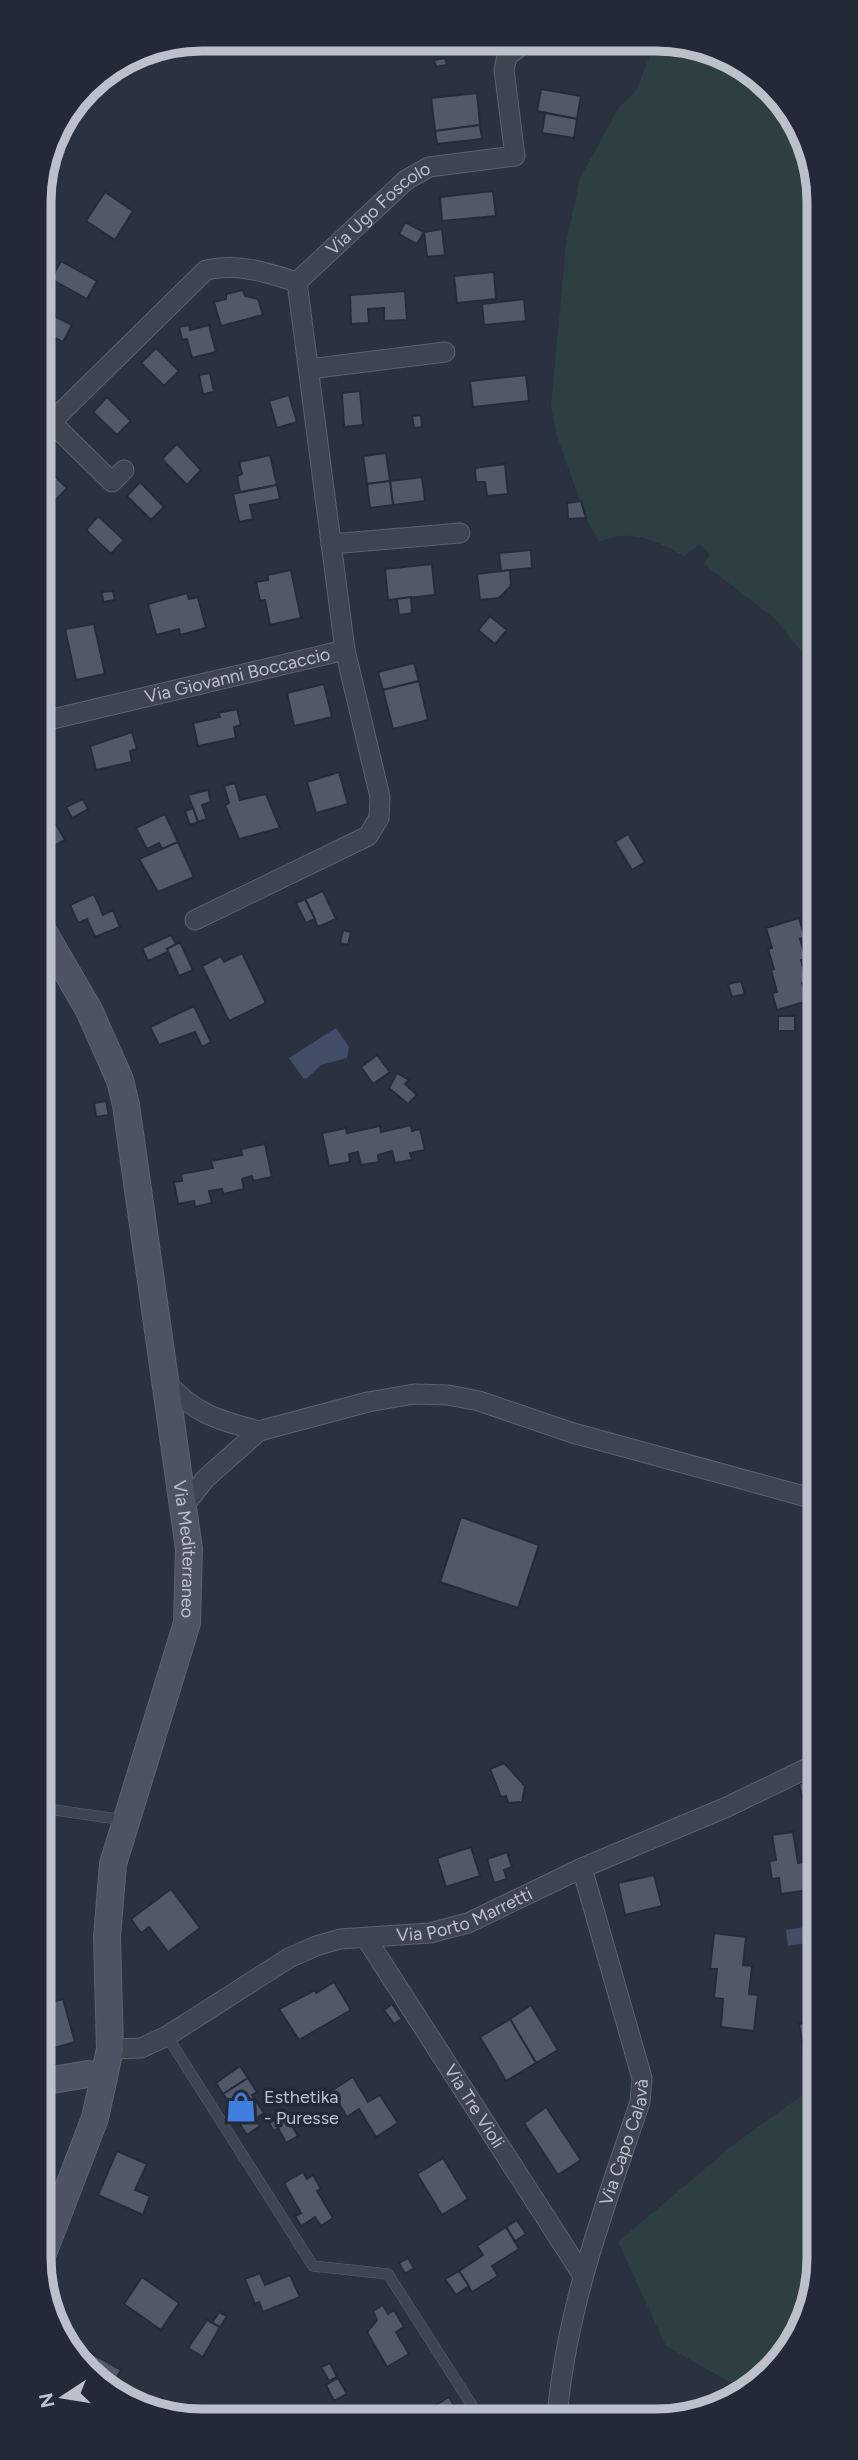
<svg xmlns="http://www.w3.org/2000/svg" width="858" height="2460" font-family="Figtree,sans-serif">
<rect width="100%" height="100%" fill="#2a3240"/>
<g fill="#2d3f42">
<path d="M655 42H688L771 86 816 170 817 665 806 657 775 619 704 564 710 555 700 544 684 556C654 540 632 528 599 542L586 518 556 433 551 406 566 244 580 178 618 109 637 89Z"/>
<polygon points="819,2083 819,2268 779,2365 740,2388 666,2346 618,2242 733,2145"/>
</g>
<g fill="#424e67">
<polygon points="336,1028 349,1047 347,1058 321,1065 307,1078 303,1078 289,1058"/>
<polygon points="819,1925 819,1941 788,1946 786,1930"/>
</g>
<g fill="#515969" stroke="#252b38" stroke-width="2">
<polygon points="445,58 447,65 436,67 434,60"/>
<polygon points="541,89 581,96 577,119 537,111"/>
<polygon points="477,93 480,125 435,131 431,98"/>
<polygon points="545,113 577,119 574,138 542,133"/>
<polygon points="480,125 482,139 437,144 435,131"/>
<polygon points="493,191 496,216 442,221 440,197"/>
<polygon points="105,192 133,211 115,240 86,221"/>
<polygon points="405,222 424,232 417,244 399,234"/>
<polygon points="442,229 445,255 427,257 424,232"/>
<polygon points="61,261 97,281 87,299 51,279"/>
<polygon points="494,272 496,299 457,303 454,276"/>
<polygon points="243,290 245,296 258,299 263,315 221,326 214,302 226,299 226,294"/>
<polygon points="405,291 407,320 384,321 384,308 368,309 369,323 351,324 350,295"/>
<polygon points="524,299 526,321 484,325 482,304"/>
<polygon points="39,308 72,325 63,342 39,330"/>
<polygon points="189,325 190,330 209,325 216,352 192,358 187,339 182,340 179,327"/>
<polygon points="156,348 179,371 164,386 141,363"/>
<polygon points="39,364 48,369 39,386"/>
<polygon points="210,373 214,392 203,394 199,375"/>
<polygon points="526,375 529,401 473,407 470,381"/>
<polygon points="360,391 363,425 344,427 342,393"/>
<polygon points="289,395 297,422 277,428 269,401"/>
<polygon points="107,397 131,421 117,435 93,412"/>
<polygon points="421,415 422,427 414,428 412,416"/>
<polygon points="177,444 201,470 187,485 162,459"/>
<polygon points="386,453 390,481 367,484 363,456"/>
<polygon points="270,455 277,485 240,492 237,476 242,474 239,462"/>
<polygon points="42,464 67,488 55,501 39,487"/>
<polygon points="505,464 508,494 487,496 485,482 476,482 475,468"/>
<polygon points="422,477 425,501 393,505 390,481"/>
<polygon points="390,481 393,505 370,508 367,484"/>
<polygon points="140,482 164,507 151,520 127,496"/>
<polygon points="277,485 280,499 250,505 253,519 239,522 233,494"/>
<polygon points="581,501 586,518 568,519 567,503"/>
<polygon points="98,516 124,540 111,554 86,530"/>
<polygon points="531,550 532,568 501,571 499,553"/>
<polygon points="39,553 48,561 39,570"/>
<polygon points="432,564 435,595 388,600 385,569"/>
<polygon points="291,570 301,618 270,625 265,600 260,601 256,582 268,580 268,575"/>
<polygon points="510,570 511,586 499,598 480,600 477,574"/>
<polygon points="113,591 115,600 103,602 102,592"/>
<polygon points="187,593 189,599 198,597 206,628 180,635 179,629 156,635 148,604"/>
<polygon points="411,597 412,613 399,615 397,599"/>
<polygon points="490,616 507,630 495,644 478,630"/>
<polygon points="94,624 105,674 76,680 65,629"/>
<polygon points="414,663 419,681 383,690 378,672"/>
<polygon points="419,681 428,720 393,729 383,690"/>
<polygon points="324,684 332,717 294,726 287,693"/>
<polygon points="237,709 241,725 234,727 236,738 198,746 193,723 220,717 218,713"/>
<polygon points="132,732 137,749 130,751 132,762 96,770 90,746"/>
<polygon points="339,772 348,804 316,813 307,782"/>
<polygon points="235,783 240,800 266,794 280,828 239,839 225,805 229,803 224,786"/>
<polygon points="208,790 211,802 202,805 207,819 198,822 188,795"/>
<polygon points="83,799 88,809 72,818 66,807"/>
<polygon points="40,803 46,814 49,812 65,840 42,852"/>
<polygon points="193,808 198,822 190,825 185,811"/>
<polygon points="165,814 178,842 162,849 159,843 147,849 136,828"/>
<polygon points="628,834 645,862 632,870 615,842"/>
<polygon points="178,842 194,877 158,892 139,859"/>
<polygon points="323,891 336,919 318,927 305,899"/>
<polygon points="94,894 103,915 113,910 120,927 95,937 87,919 78,923 70,905"/>
<polygon points="305,899 315,919 306,923 296,903"/>
<polygon points="799,918 805,938 800,939 806,959 801,960 807,981 802,983 808,1001 777,1010 772,993 777,992 771,970 774,969 768,949 772,948 766,928"/>
<polygon points="343,930 351,932 348,945 340,943"/>
<polygon points="171,935 176,944 167,949 168,952 148,961 142,948"/>
<polygon points="180,942 193,970 179,976 167,949"/>
<polygon points="242,953 266,1003 229,1021 202,966 221,956 224,962"/>
<polygon points="741,981 745,994 732,997 728,984"/>
<polygon points="194,1006 211,1042 202,1047 195,1032 159,1045 150,1027"/>
<rect x="778" y="1016" width="17" height="15"/>
<polygon points="377,1055 390,1072 373,1084 361,1067"/>
<polygon points="397,1073 409,1080 405,1084 417,1095 408,1104 389,1088"/>
<polygon points="106,1101 109,1115 96,1117 94,1103"/>
<polygon points="411,1125 412,1131 420,1129 425,1150 410,1153 412,1160 395,1163 392,1151 378,1155 379,1162 361,1165 358,1152 349,1154 350,1162 329,1166 322,1133 346,1128 347,1133 380,1126 381,1132"/>
<polygon points="265,1144 272,1177 253,1181 252,1176 242,1179 244,1189 223,1194 222,1189 209,1191 212,1203 195,1207 194,1201 178,1204 174,1182 182,1181 181,1174 213,1168 211,1161 242,1155 241,1149"/>
<polygon points="461,1517 539,1545 518,1608 440,1582"/>
<polygon points="504,1763 525,1786 522,1802 508,1803 506,1796 501,1797 490,1769"/>
<polygon points="809,1779 812,1796 802,1797 799,1784"/>
<polygon points="793,1832 798,1863 804,1862 809,1890 781,1894 779,1878 772,1879 769,1861 776,1860 772,1835"/>
<polygon points="471,1847 480,1876 446,1887 437,1858"/>
<polygon points="507,1852 512,1867 504,1870 507,1879 494,1883 487,1859"/>
<polygon points="654,1875 662,1906 625,1915 618,1883"/>
<polygon points="171,1889 200,1928 168,1952 149,1927 141,1933 131,1919"/>
<polygon points="714,1933 746,1937 743,1965 752,1966 749,1994 758,1995 754,2031 721,2027 723,1999 714,1998 717,1969 710,1969"/>
<polygon points="334,1982 351,2010 299,2040 279,2009 315,1990 316,1993"/>
<polygon points="63,1999 75,2042 41,2052 41,2005"/>
<polygon points="392,2004 402,2019 394,2024 384,2010"/>
<polygon points="531,2005 558,2050 536,2063 510,2019"/>
<polygon points="510,2019 536,2063 506,2081 480,2037"/>
<polygon points="817,2020 819,2059 806,2062 799,2024"/>
<polygon points="240,2066 248,2078 223,2094 216,2083"/>
<polygon points="353,2077 368,2102 380,2095 398,2123 376,2137 359,2109 347,2117 331,2091"/>
<polygon points="248,2078 257,2092 252,2095 264,2113 255,2119 260,2126 247,2135 229,2108 232,2106 223,2094"/>
<polygon points="546,2107 581,2160 558,2175 524,2123"/>
<polygon points="285,2114 298,2136 286,2143 278,2128 274,2131 269,2123"/>
<polygon points="117,2151 147,2164 135,2190 150,2196 143,2215 98,2195"/>
<polygon points="443,2158 468,2199 442,2215 417,2174"/>
<polygon points="303,2172 307,2179 313,2175 321,2189 317,2191 333,2218 321,2226 315,2217 301,2226 295,2216 301,2213 284,2183"/>
<polygon points="517,2220 526,2234 515,2241 506,2227"/>
<polygon points="506,2227 519,2249 492,2266 498,2276 472,2292 459,2271 483,2255 477,2246"/>
<polygon points="408,2258 414,2268 405,2274 399,2263"/>
<polygon points="459,2271 469,2286 456,2295 445,2279"/>
<polygon points="260,2273 265,2285 290,2275 300,2297 263,2312 259,2302 255,2304 245,2279"/>
<polygon points="142,2277 179,2303 161,2330 124,2304"/>
<polygon points="383,2305 388,2314 394,2310 404,2327 396,2332 409,2354 387,2367 367,2332 377,2320 373,2311"/>
<polygon points="219,2312 227,2316 220,2327 212,2323"/>
<polygon points="207,2320 220,2327 203,2357 188,2348"/>
<polygon points="80,2347 121,2370 111,2387 87,2374 76,2354"/>
<polygon points="330,2363 337,2377 329,2381 321,2367"/>
<polygon points="338,2378 347,2394 334,2401 326,2385"/>
<polygon points="449,2397 461,2418 427,2418 423,2413"/>
<polygon points="158,2403 172,2413 169,2418 154,2409"/>
<polygon points="222,2406 235,2413 232,2418 199,2418 205,2407 218,2414"/>
</g>
<g fill="none" stroke-linecap="round" stroke-linejoin="round">
<g stroke="#5c626e" stroke-width="11">
<g id="lane">
<polyline points="41,1808 124,1820"/>
<polyline points="167,2036 313,2266 388,2274 480,2418"/>
</g>
</g>
<g stroke="#5c626e" stroke-width="21">
<g id="street">
<polyline points="309,369 445,352"/>
<polyline points="51,422 112,482 124,470"/>
<path d="M39 434 206 270C240 263 264 272 297 282"/>
<polyline points="331,544 460,533"/>
<path id="s1" d="M345 650 297 282 406 180 429 167 515 156 504 70 507 56 527 41"/>
<path id="s2" d="M40 722 345 650 380 797 379 818 368 836 195 920"/>
<path d="M166 1382C195 1414 218 1420 259 1431"/>
<polyline points="183,1507 205,1479 259,1431 368,1402 414,1394 448,1395 479,1401 573,1433 818,1500"/>
<path id="s3" d="M366 1938 582 2274"/>
<path id="s4" d="M110 2049 141 2048 167 2036 289 1958 316 1946 340 1939 430 1933 468 1923 582 1868 727 1807 818 1763"/>
<path id="s5" d="M557 2418C566 2308 605 2206 640 2102L642 2078 582 1868"/>
</g>
</g>
<g stroke="#5c626e" stroke-width="28">
<g id="secondary">
<path id="s6" d="M40 926 89 1010 120 1080 126 1105 189 1549 187 1623 113 1864 107 1937 110 2049 95 2118 42 2256"/>
<polyline points="41,2082 88,2074 104,2077"/>
</g>
</g>
<use href="#lane" stroke="#3e4450" stroke-width="10"/>
<use href="#street" stroke="#3e4450" stroke-width="19"/>
<use href="#secondary" stroke="#4d5363" stroke-width="26"/>
</g>
<defs>
<g id="shop-bare" transform="scale(2.415)"><path d="M-5-2.5h2.3a2.7 3.5 0 0 1 5.4 0H5L5.5 6h-11ZM-1.5-2.5h3a1.5 2.3 0 0 0-3 0Z" fill="#3f7fe0" stroke="#232936" stroke-width="2.5" paint-order="stroke"/></g>
</defs>
<g fill-rule="evenodd">
<use href="#shop-bare" x="241" y="2107"/>
</g>
<g text-anchor="middle" dominant-baseline="central" stroke-width="7" stroke-linejoin="round" paint-order="stroke">
<g font-size="18" fill="#bbc0cb" stroke="#232936">
<text stroke="none"><textPath href="#s1" startOffset="481">Via Ugo Foscolo</textPath></text>
<text stroke="none"><textPath href="#s2" startOffset="203">Via Giovanni Boccaccio</textPath></text>
<text stroke="none"><textPath href="#s6" startOffset="648">Via Mediterraneo</textPath></text>
<text stroke="none"><textPath href="#s4" startOffset="387">Via Porto Marretti</textPath></text>
<text stroke="none"><textPath href="#s3" startOffset="200">Via Tre Violi</textPath></text>
<text stroke="none"><textPath href="#s5" startOffset="285">Via Capo Calavà</textPath></text>
</g>
<g font-size="18" fill="#bbc0cb" stroke="#232936" text-anchor="start">
<text x="264" y="2097">Esthetika<tspan x="264" dy="21">- Puresse</tspan></text>
</g>
</g>
<path d="M0 0H858V2460H0ZM202 51H656A151 151 0 0 1 807 202V2258A151 151 0 0 1 656 2409H202A151 151 0 0 1 51 2258V202A151 151 0 0 1 202 51Z" fill="#232936" fill-rule="evenodd"/>
<path fill="none" stroke="#bbc0cb" stroke-width="9" d="M202 51H656A151 151 0 0 1 807 202V2258A151 151 0 0 1 656 2409H202A151 151 0 0 1 51 2258V202A151 151 0 0 1 202 51Z"/>
<g transform="translate(63 2397) rotate(258)" stroke="#232936" stroke-width="5" paint-order="stroke">
<path d="M0-5L12 26L0 18L-12 26Z" fill="#bbc0cb"/>
<text y="-10" font-size="19" font-weight="bold" text-anchor="middle" fill="#bbc0cb">N</text>
</g>
</svg>
